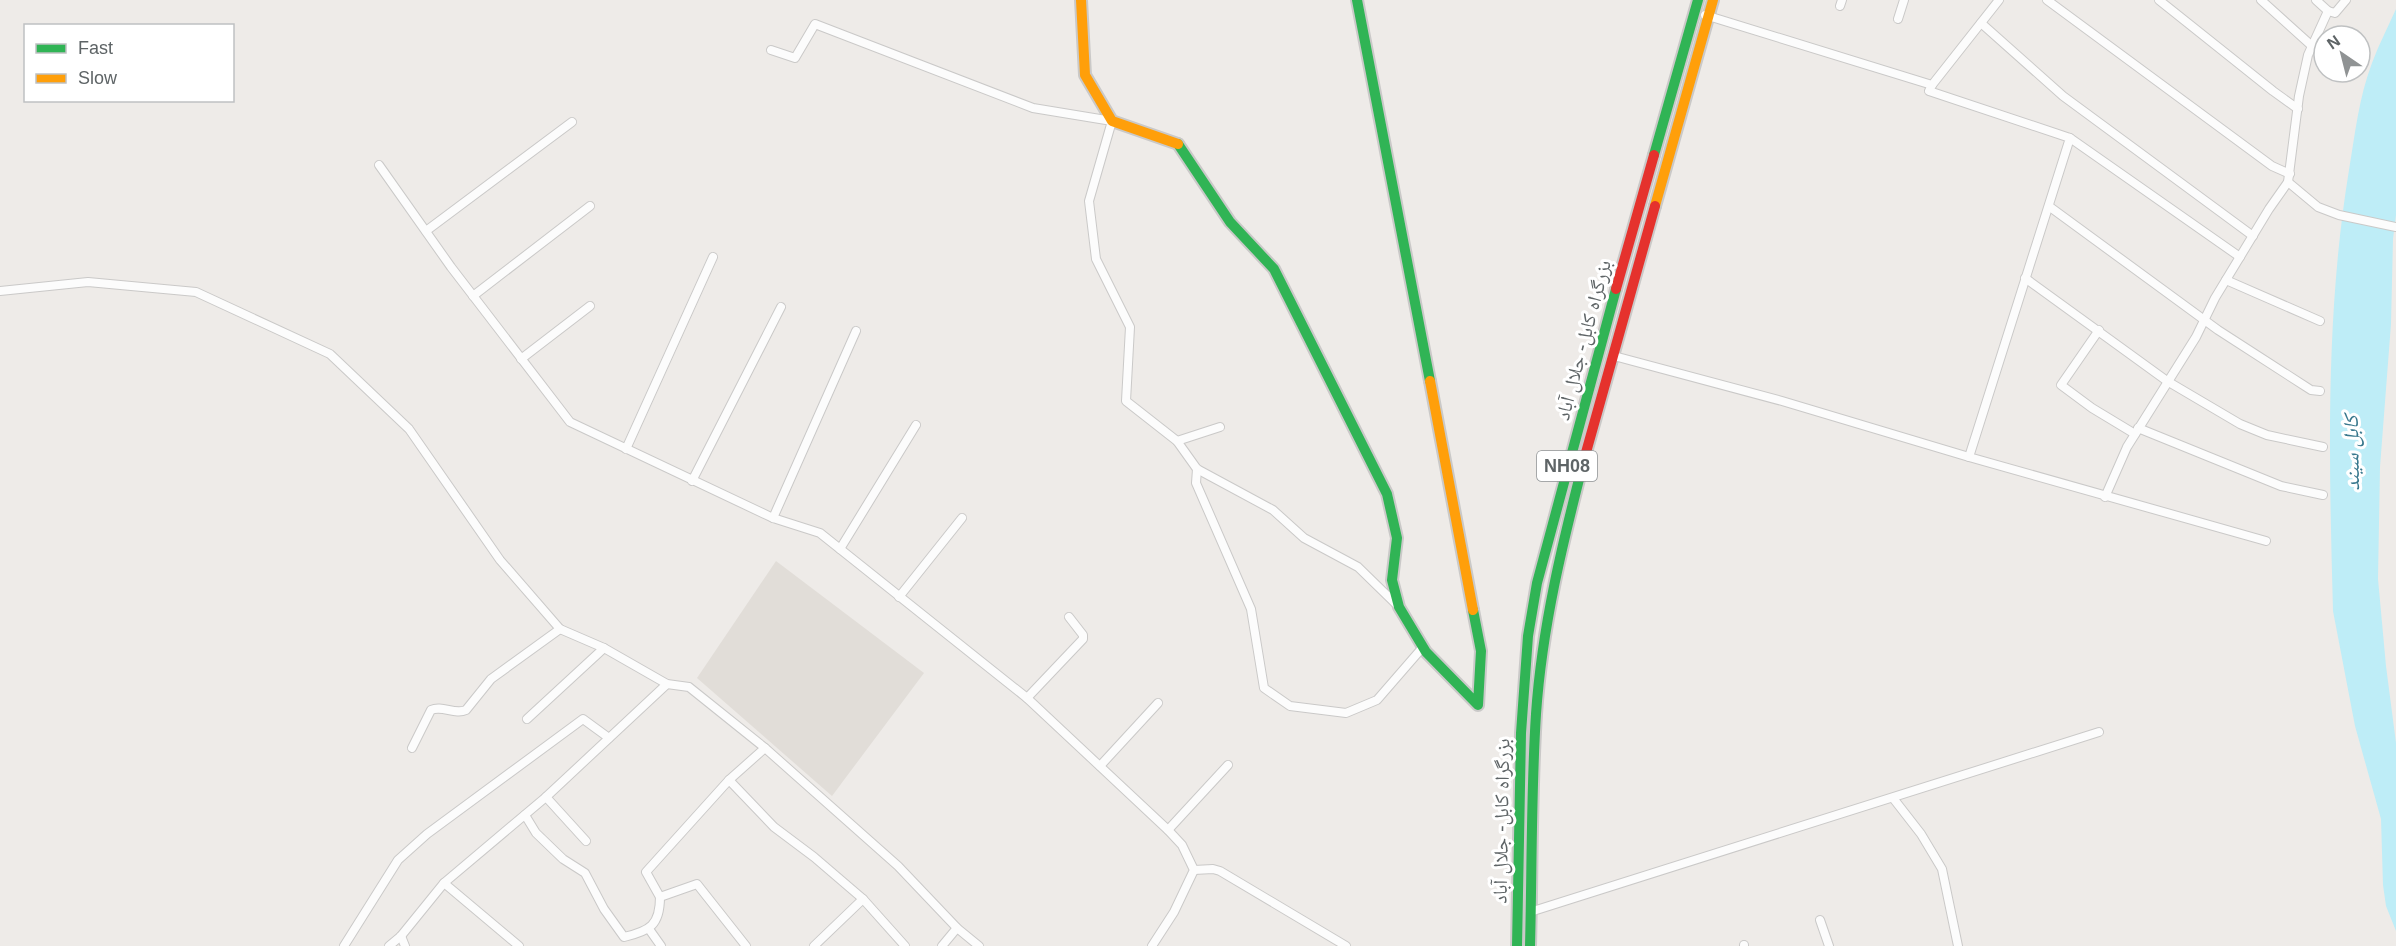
<svg xmlns="http://www.w3.org/2000/svg" width="2396" height="946" font-family="Arial,'Noto Naskh Arabic',sans-serif">
<rect width="100%" height="100%" fill="#eeebe8"/>
<polygon fill="#e1ddd8" points="776,561 924,673 832,796 697,678"/>
<path fill="#beedf7" d="M2396 9V215L2393 239 2391 324 2380 467 2378 579 2386 666 2396 743V931L2386 906 2383 885 2381 819 2355 726 2333 611C2329 463 2325 316 2349 170 2355 134 2359 97 2372 63 2379 44 2388 27 2396 9Z"/>
<g fill="none" stroke-linecap="round" stroke-linejoin="round">
<g stroke="#cac9c8" stroke-width="10">
<g id="street">
<polyline points="2047,0 2272,166 2290,174"/>
<polyline points="2159,0 2273,91 2298,109"/>
<polyline points="2261,0 2312,46"/>
<polyline points="1840,6 1842,0"/>
<polyline points="2328,11 2335,13 2346,0"/>
<polyline points="1705,15 1932,85 1999,0"/>
<polyline points="1898,19 1904,0"/>
<polyline points="1981,23 2063,96 2253,236"/>
<polyline points="771,50 795,58 815,24 1033,108 1112,121 1089,201 1096,259 1130,327 1126,401 1177,441 1220,427"/>
<polyline points="1932,85 1929,91 2070,138 1969,457 2266,541"/>
<polyline points="2070,138 2240,257"/>
<polyline points="379,165 451,267 570,422 773,518 820,533 1027,698 1168,830 1182,845 1194,870 1174,912 1152,946"/>
<polyline points="2288,182 2318,207 2339,215 2396,227"/>
<polyline points="2050,207 2218,330 2311,390 2320,391"/>
<polyline points="426,231 572,122"/>
<polyline points="2025,278 2167,381 2240,424 2267,435 2323,447"/>
<polyline points="2226,280 2320,321"/>
<polyline points="0,291 88,282 196,292 330,354 409,429 500,560 560,629 604,648 667,684 689,687 765,748 898,866 957,928 979,946"/>
<polyline points="473,296 590,206"/>
<polyline points="2099,330 2061,385 2092,408 2135,434"/>
<polyline points="1614,356 1782,401 1969,457"/>
<polyline points="521,359 590,306"/>
<polyline points="2138,428 2281,486 2323,495"/>
<polyline points="1177,441 1197,469 1273,510 1304,538 1358,567 1398,606"/>
<polyline points="626,449 713,257"/>
<polyline points="1197,469 1196,483 1251,609 1264,688 1290,706 1346,713 1377,700 1423,647"/>
<polyline points="692,481 781,307"/>
<polyline points="2105,497 2127,447 2196,337 2215,298 2269,209 2288,182 2299,96 2308,55 2328,11 2316,0"/>
<polyline points="773,518 856,331"/>
<polyline points="840,549 916,425"/>
<polyline points="899,597 962,518"/>
<polyline points="1027,698 1083,639 1083,635 1069,617"/>
<polyline points="527,719 604,648"/>
<path d="M412 748 431 710C442 705 455 715 466 710L491 679 560 629"/>
<polyline points="1100,766 1158,703"/>
<polyline points="729,780 774,827 814,857 863,899 905,946"/>
<polyline points="546,797 586,841"/>
<polyline points="1893,798 1921,834 1942,869 1958,946"/>
<path d="M525 815 536 833 563 859 585 873 604 909 624 937C650 931 660 925 660 897"/>
<polyline points="1168,830 1228,765"/>
<polyline points="1194,870 1213,869 1220,871 1346,946"/>
<polyline points="444,883 519,946"/>
<polyline points="1530,912 2099,732"/>
<polyline points="1820,920 1829,946"/>
<polyline points="649,929 661,946"/>
<polyline points="401,936 405,946"/>
<polyline points="1744,945 1744,946"/>
<polyline points="344,946 398,860 427,834 583,719 609,738"/>
<polyline points="389,946 401,936 444,883 546,797 667,684"/>
<polyline points="746,946 697,884 660,897 646,872 729,780 765,748"/>
<polyline points="814,946 863,899"/>
<polyline points="942,946 957,928"/>
</g>
</g>
<g stroke="#cac9c8" stroke-width="14">
<g id="fast">
<polyline points="1357,0 1430,381"/>
<polyline points="1178,144 1230,222 1274,269 1387,494 1397,538 1392,580 1399,607 1426,652 1478,705 1481,651 1473,610"/>
<polyline points="1654,155 1698,0"/>
<polyline points="1517,946 1521,733 1528,636 1537,583 1616,289"/>
<path d="M1530 946C1532 869 1531 791 1536 714 1542 626 1563 541 1585 456"/>
</g>
</g>
<g stroke="#cac9c8" stroke-width="14">
<g id="slow">
<polyline points="1081,0 1085,75 1112,121 1178,144"/>
<polyline points="1655,206 1713,0"/>
<polyline points="1430,381 1473,610"/>
</g>
</g>
<g stroke="#cac9c8" stroke-width="14">
<g id="jam">
<polyline points="1616,289 1654,155"/>
<polyline points="1585,456 1655,206"/>
</g>
</g>
<use href="#street" stroke="#fcfcfc" stroke-width="8"/>
<use href="#fast" stroke="#30b455" stroke-width="10"/>
<use href="#slow" stroke="#ff9f0a" stroke-width="10"/>
<use href="#jam" stroke="#e5322d" stroke-width="10"/>
</g>
<g text-anchor="middle" dominant-baseline="central" stroke-width="6" stroke-linejoin="round" paint-order="stroke">
<rect fill="#fff" stroke="#8e9294" stroke-width="1.5" x="1537" y="451" width="60" height="30" rx="4.5"/>
<g font-size="18" font-weight="bold" fill="#5e6466">
<text x="1567" y="466">NH08</text>
</g>
<g font-size="20" fill="#5e6466" stroke="#fff">
<text transform="translate(1583 340) rotate(-75)">بزرگراه کابل- جلال آباد</text>
<text transform="translate(1501 821) rotate(-89)">بزرگراه کابل- جلال آباد</text>
</g>
<g font-size="21" font-style="italic" fill="#39788d" stroke="#fff">
<text transform="translate(2351 453) rotate(-91)">کابل سيند</text>
</g>
</g>
<rect x="24" y="24" width="210" height="78" fill="#ffffff" stroke="#bfc1c2" stroke-width="1.5"/>
<rect x="36" y="44" width="30" height="9" fill="#30b455" stroke="#bfc1c2" stroke-width="1.5"/>
<text x="78" y="54" font-size="18" fill="#5e6466">Fast</text>
<rect x="36" y="74" width="30" height="9" fill="#ff9f0a" stroke="#bfc1c2" stroke-width="1.5"/>
<text x="78" y="84" font-size="18" fill="#5e6466">Slow</text>
<g transform="translate(2342 54) rotate(325)"><circle r="28" fill="#ffffff" stroke="#bfc1c2" stroke-width="1.5"/>
<path d="M0-4.5L10 22L0 15L-10 22Z" fill="#909394"/>
<text y="-9" font-size="16" font-weight="bold" text-anchor="middle" fill="#5e6466">N</text>
</g>
</svg>
